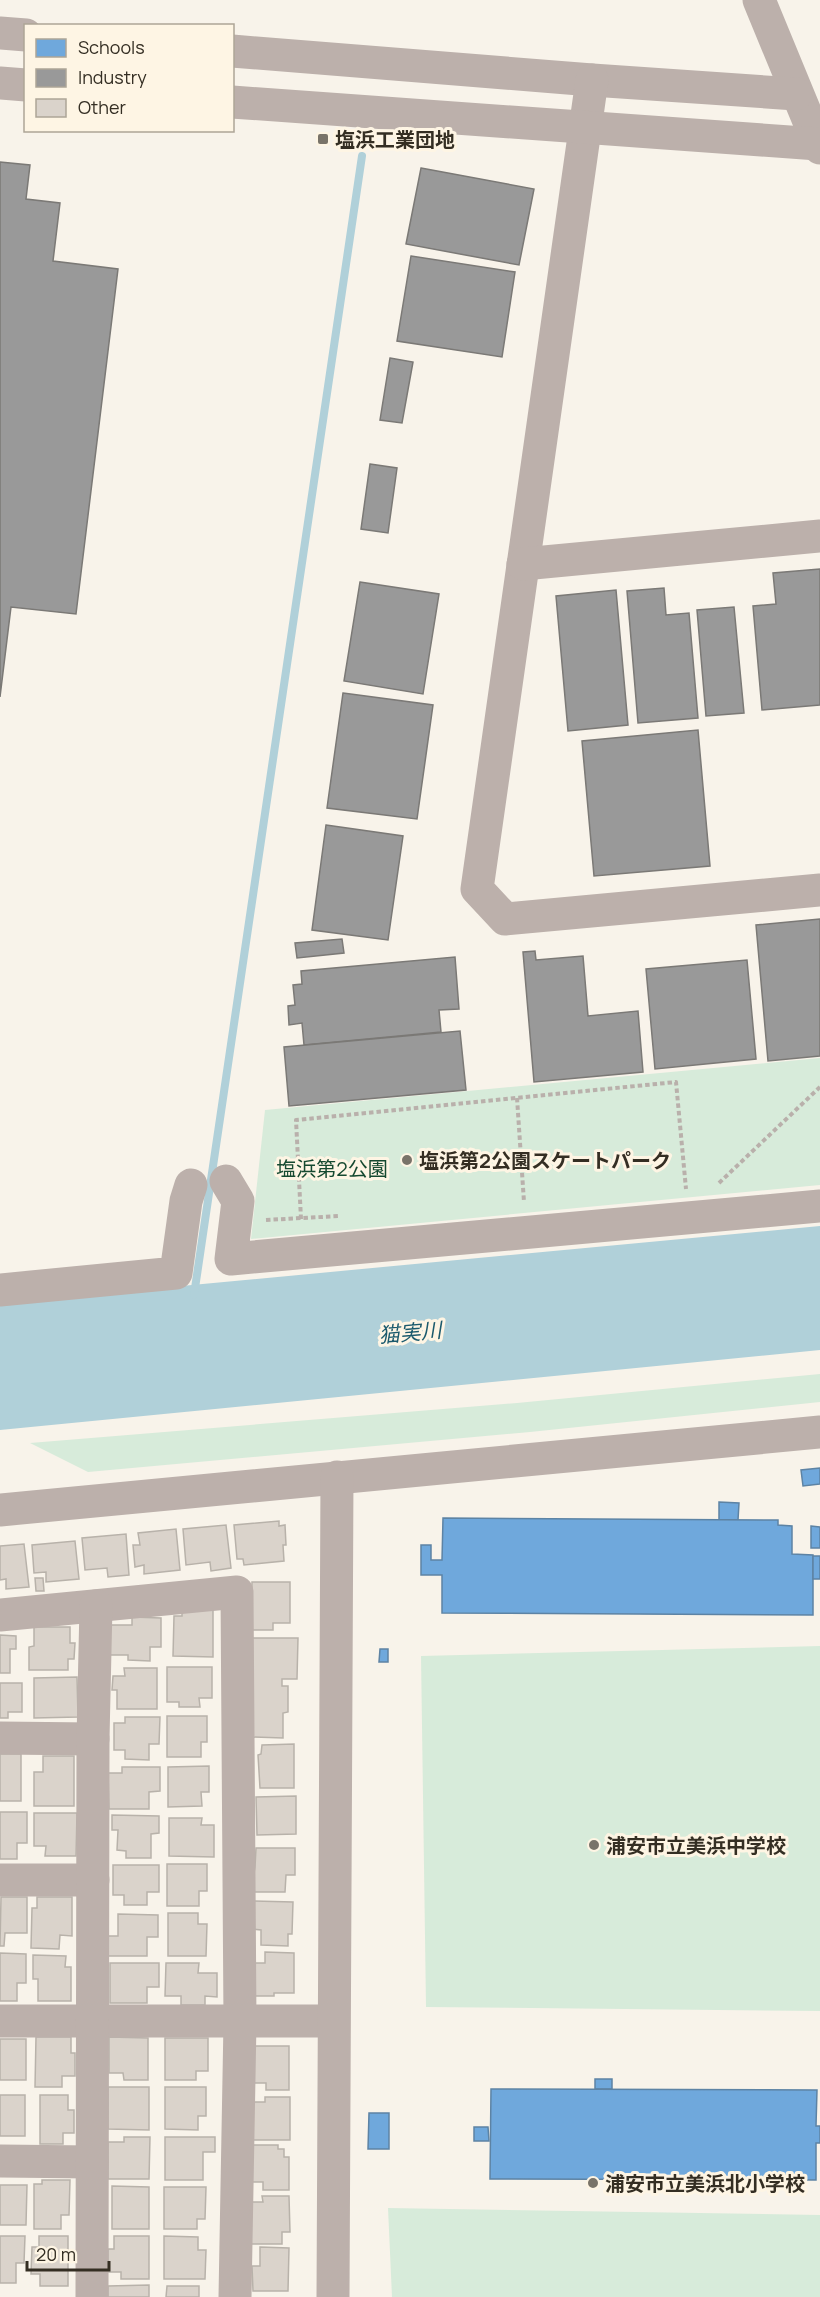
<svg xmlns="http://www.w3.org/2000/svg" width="820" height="2297" font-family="Manrope,'Noto Sans JP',sans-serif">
<rect width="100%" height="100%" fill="#f8f3ea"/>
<g fill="#d7ebda">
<polygon points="820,1058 820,1185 251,1239 265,1110"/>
<polygon points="820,1374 820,1402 530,1432 88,1472 30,1443 517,1403"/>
<polygon points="820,1646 820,2011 426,2007 421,1656"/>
<polygon points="388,2208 820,2215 820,2297 392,2297"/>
</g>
<polygon fill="#b0d0d9" points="820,1226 820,1350 0,1430 0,1303"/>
<g fill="#6fa8dc" stroke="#5d83a4" stroke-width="1.5">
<polygon points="820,1468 820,1484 803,1486 801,1470"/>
<polygon points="719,1502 739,1503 738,1520 719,1520"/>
<polygon points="443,1518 778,1520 778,1525 792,1526 792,1554 813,1555 813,1615 442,1613 442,1575 421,1575 421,1545 431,1545 431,1560 442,1560"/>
<polygon points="811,1526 820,1527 820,1548 811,1548"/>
<rect x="813" y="1556" width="7" height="23"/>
<polygon points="380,1649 388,1649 388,1662 379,1662"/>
<rect x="595" y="2079" width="17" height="10"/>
<polygon points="491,2089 817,2090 816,2126 820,2126 820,2143 816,2143 816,2180 490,2179"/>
<polygon points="369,2113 389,2113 389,2149 368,2149"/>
<polygon points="474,2127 488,2127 489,2141 474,2141"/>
</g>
<g fill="#999" stroke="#7b7976" stroke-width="1.5">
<polygon points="0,162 30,165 26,199 60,203 53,261 118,269 76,614 11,607 0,697"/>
<polygon points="421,168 534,189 519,265 406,244"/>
<polygon points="411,256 515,272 502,357 397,341"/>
<polygon points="390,358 413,362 402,423 380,420"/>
<polygon points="370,464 397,468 388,533 361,529"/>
<polygon points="820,569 820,705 762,710 753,606 776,604 773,573"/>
<polygon points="360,582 439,594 423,694 344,681"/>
<polygon points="664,588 666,615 689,613 698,718 638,723 627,591"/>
<polygon points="616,590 628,725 568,731 556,596"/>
<polygon points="734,607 744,713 706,716 697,610"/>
<polygon points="343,693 433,705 417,819 327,808"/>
<polygon points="698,730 710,866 594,876 582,741"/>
<polygon points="326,825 403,836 388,940 312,930"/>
<polygon points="820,919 820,1056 768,1061 756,925"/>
<polygon points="342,939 344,953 297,958 295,943"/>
<polygon points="535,951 536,960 583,956 588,1016 638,1011 643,1072 534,1082 523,952"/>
<polygon points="455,957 459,1009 439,1010 441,1032 304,1045 302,1023 289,1025 288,1006 295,1005 293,985 302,984 301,971"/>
<polygon points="747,960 756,1059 655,1069 646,969"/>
<polygon points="460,1031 466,1090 289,1106 284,1047"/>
</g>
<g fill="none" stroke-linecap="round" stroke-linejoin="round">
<polyline stroke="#b0d0d9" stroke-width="8" points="194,1295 362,156"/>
</g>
<g fill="#dad3cb" stroke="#b8b2aa" stroke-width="1.5">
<polygon points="279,1521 279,1526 285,1525 286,1545 283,1545 284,1561 244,1565 243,1559 237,1559 234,1525"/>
<polygon points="226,1525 231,1568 211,1571 210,1562 186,1565 183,1529"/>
<polygon points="176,1529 180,1570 144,1574 144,1565 135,1567 133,1545 140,1545 138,1533"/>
<polygon points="126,1534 129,1575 108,1577 107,1568 85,1570 82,1538"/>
<polygon points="75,1541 79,1579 46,1582 46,1572 34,1573 32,1545"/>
<polygon points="24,1544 29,1587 6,1589 6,1579 0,1580 0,1546"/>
<polygon points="35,1578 43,1578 44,1591 36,1591"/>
<polygon points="252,1582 290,1582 290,1623 273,1623 273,1630 251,1630"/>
<polygon points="182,1610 213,1610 213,1657 173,1656 174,1616 182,1616"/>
<polygon points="132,1617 161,1618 161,1647 150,1647 150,1661 128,1660 128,1655 109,1655 110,1625 132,1625"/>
<polygon points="34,1627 70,1627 70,1643 75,1643 74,1659 68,1659 68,1670 29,1670 29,1647 34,1646"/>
<polygon points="0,1635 16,1636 16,1649 10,1649 10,1673 0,1673"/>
<polygon points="252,1638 298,1638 297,1679 282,1679 282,1686 288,1686 288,1712 283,1713 283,1738 252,1737"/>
<polygon points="167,1667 212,1667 212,1698 199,1698 200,1707 179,1707 179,1702 167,1702"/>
<polygon points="124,1668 157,1668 157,1709 117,1709 117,1690 112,1690 113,1676 125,1676"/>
<polygon points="77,1677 78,1717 34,1718 34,1678"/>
<polygon points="0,1683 22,1683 22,1712 8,1712 8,1718 0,1718"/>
<polygon points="167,1716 207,1716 207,1742 201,1742 201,1757 167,1757"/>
<polygon points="125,1717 160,1717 159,1744 149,1744 149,1760 125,1759 125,1750 114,1750 114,1723 125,1723"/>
<polygon points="294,1744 294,1788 260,1788 258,1755 261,1754 262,1745"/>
<rect x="0" y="1754" width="21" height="47"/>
<polygon points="43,1756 74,1756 74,1806 34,1806 34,1772 43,1772"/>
<polygon points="209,1766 209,1792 201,1792 202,1806 168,1807 168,1767"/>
<polygon points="122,1767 160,1767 160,1791 149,1792 149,1809 109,1809 108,1773 122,1773"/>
<polygon points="296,1796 296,1834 257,1835 256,1797"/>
<polygon points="0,1812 27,1812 27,1843 17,1843 17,1859 0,1859"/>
<polygon points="34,1813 77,1813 76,1856 45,1856 46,1846 34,1846"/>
<polygon points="112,1815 159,1816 159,1833 151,1834 151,1858 126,1858 126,1851 117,1850 118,1830 112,1830"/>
<polygon points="169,1818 202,1818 201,1825 214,1825 214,1857 169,1856"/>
<polygon points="256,1848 295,1848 295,1875 286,1875 285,1892 251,1892 255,1867"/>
<polygon points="167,1864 207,1864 207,1891 199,1891 199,1906 167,1906"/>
<polygon points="113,1865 159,1865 159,1892 147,1892 147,1905 124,1905 124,1895 113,1895"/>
<polygon points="1,1897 27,1897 27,1933 5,1933 4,1946 0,1946"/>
<polygon points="37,1897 72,1897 72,1936 60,1935 59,1949 31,1948 32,1908 37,1908"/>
<polygon points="253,1901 293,1902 292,1934 288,1934 288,1946 261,1945 261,1930 252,1929"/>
<polygon points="168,1913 198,1913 198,1924 207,1924 206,1956 168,1956"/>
<polygon points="118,1914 158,1915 158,1937 147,1937 147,1956 107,1956 108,1936 118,1936"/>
<polygon points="265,1952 294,1953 294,1993 274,1993 274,1996 250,1996 250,1963 265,1963"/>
<polygon points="0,1953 26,1954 26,1983 17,1983 17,2001 0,2001"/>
<polygon points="33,1955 66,1956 65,1967 71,1967 71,2001 38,2001 38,1979 33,1979"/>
<polygon points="110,1963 159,1963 159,1987 147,1987 147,2003 110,2003"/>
<polygon points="166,1963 199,1963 198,1973 217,1973 217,1997 205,1996 205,2005 181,2005 181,1996 165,1996"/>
<polygon points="36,2037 71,2037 71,2053 75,2053 75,2076 62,2076 62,2087 35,2087"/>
<polygon points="109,2037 148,2038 148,2080 124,2080 123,2073 109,2073"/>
<polygon points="165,2038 208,2038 208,2071 196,2071 196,2080 165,2080"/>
<rect x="0" y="2039" width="26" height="41"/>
<polygon points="248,2046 289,2046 289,2090 266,2090 266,2083 248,2083"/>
<polygon points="108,2087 149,2087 149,2130 108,2129"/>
<polygon points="165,2087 206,2087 206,2116 198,2116 198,2130 165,2129"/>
<rect x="0" y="2095" width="25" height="41"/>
<polygon points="40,2095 68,2095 68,2110 74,2110 74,2133 63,2133 63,2144 40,2144"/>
<polygon points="265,2097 290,2097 290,2140 250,2140 250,2102 265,2102"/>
<polygon points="124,2137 150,2137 149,2179 108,2179 108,2142 124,2142"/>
<polygon points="165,2137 215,2137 215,2152 203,2152 203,2180 165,2180"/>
<polygon points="248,2145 278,2145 278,2149 284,2149 284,2157 289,2157 289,2190 263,2190 263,2182 248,2182"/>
<polygon points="42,2180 70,2180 69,2215 61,2215 61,2229 34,2229 34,2184 42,2184"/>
<polygon points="0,2185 27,2185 26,2225 0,2225"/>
<polygon points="112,2186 149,2187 149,2229 112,2229"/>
<polygon points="164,2187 206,2187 205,2219 197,2219 197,2229 164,2229"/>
<polygon points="262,2196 289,2196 290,2232 282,2232 282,2244 249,2244 248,2202 263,2202"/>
<polygon points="0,2236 25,2236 24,2263 16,2263 16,2283 0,2283"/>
<polygon points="39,2236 68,2236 68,2286 40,2286 40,2274 31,2274 32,2247 39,2247"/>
<polygon points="114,2236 149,2236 149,2279 121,2279 121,2272 108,2272 108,2249 114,2249"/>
<polygon points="164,2236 198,2237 198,2250 206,2250 205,2279 164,2279"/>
<polygon points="260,2247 289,2248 288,2291 253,2291 252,2266 260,2266"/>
<polygon points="149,2285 149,2297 108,2297 108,2286"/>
<polygon points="167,2286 199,2286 199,2297 166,2297"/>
</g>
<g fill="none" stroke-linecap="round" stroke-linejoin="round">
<g stroke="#b9b0ab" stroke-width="4" stroke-dasharray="4.5 3" stroke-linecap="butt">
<polyline points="517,1098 524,1202"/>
<polyline points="719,1183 820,1087"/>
<polyline points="301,1219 296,1120 676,1082 686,1189"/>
<polyline points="266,1220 339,1216"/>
</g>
<g stroke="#bcb0ab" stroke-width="33">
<polyline points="759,0 820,148"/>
<polyline points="0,33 26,35"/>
<polyline points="232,51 592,80 796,94"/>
<polyline points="592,80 477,889 505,919 820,890"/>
<polyline points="0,83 26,85"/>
<polyline points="232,102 818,144"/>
<polyline points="523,564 820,536"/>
<polyline points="226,1181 238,1201 231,1259 820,1206"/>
<polyline points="0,1290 176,1273 186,1201 191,1185"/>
<polyline points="0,1510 820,1432"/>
<polyline points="0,1615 237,1592 240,2022 235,2297"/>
<polyline points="0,1738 93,1739"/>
<polyline points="0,1880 93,1880"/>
<polyline points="0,2021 333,2021"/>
<polyline points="0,2161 92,2162"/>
<polyline points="92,2297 93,1739 96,1606"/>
<polyline points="333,2297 337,1477"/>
</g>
</g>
<g fill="#797369" stroke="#fef5e4" stroke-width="2">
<rect x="317" y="133" width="12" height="12" rx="3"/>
<circle cx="407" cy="1160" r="6"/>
<circle cx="594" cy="1845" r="6"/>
<circle cx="593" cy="2183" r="6"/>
</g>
<g text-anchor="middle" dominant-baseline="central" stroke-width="6" stroke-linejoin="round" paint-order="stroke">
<g font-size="20" font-weight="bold" fill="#342e23" stroke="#fef5e4" text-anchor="start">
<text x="335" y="139">塩浜工業団地</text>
<text x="419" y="1160">塩浜第2公園スケートパーク</text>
<text x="606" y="1845">浦安市立美浜中学校</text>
<text x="605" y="2183">浦安市立美浜北小学校</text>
</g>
<g font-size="20" fill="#164930" stroke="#fef5e4">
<text x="332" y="1168">塩浜第2公園</text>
</g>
<g font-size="21" font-style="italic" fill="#1b5a6d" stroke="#fef5e4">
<text transform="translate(410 1332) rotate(-5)">猫実川</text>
</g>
</g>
<rect x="24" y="24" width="210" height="108" fill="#fef5e4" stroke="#ada597" stroke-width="1.5"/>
<rect x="36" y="39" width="30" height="18" fill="#6fa8dc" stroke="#ada597" stroke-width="1.5"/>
<text x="78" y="54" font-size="18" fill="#342e23">Schools</text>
<rect x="36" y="69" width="30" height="18" fill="#999999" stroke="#ada597" stroke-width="1.5"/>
<text x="78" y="84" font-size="18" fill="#342e23">Industry</text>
<rect x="36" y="99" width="30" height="18" fill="#dad3cb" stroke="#ada597" stroke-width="1.5"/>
<text x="78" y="114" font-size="18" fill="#342e23">Other</text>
<path d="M27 2261v9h82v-9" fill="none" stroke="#342e23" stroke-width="3"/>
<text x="36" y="2261" font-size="18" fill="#342e23" stroke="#fef5e4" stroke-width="4.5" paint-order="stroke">20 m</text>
</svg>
